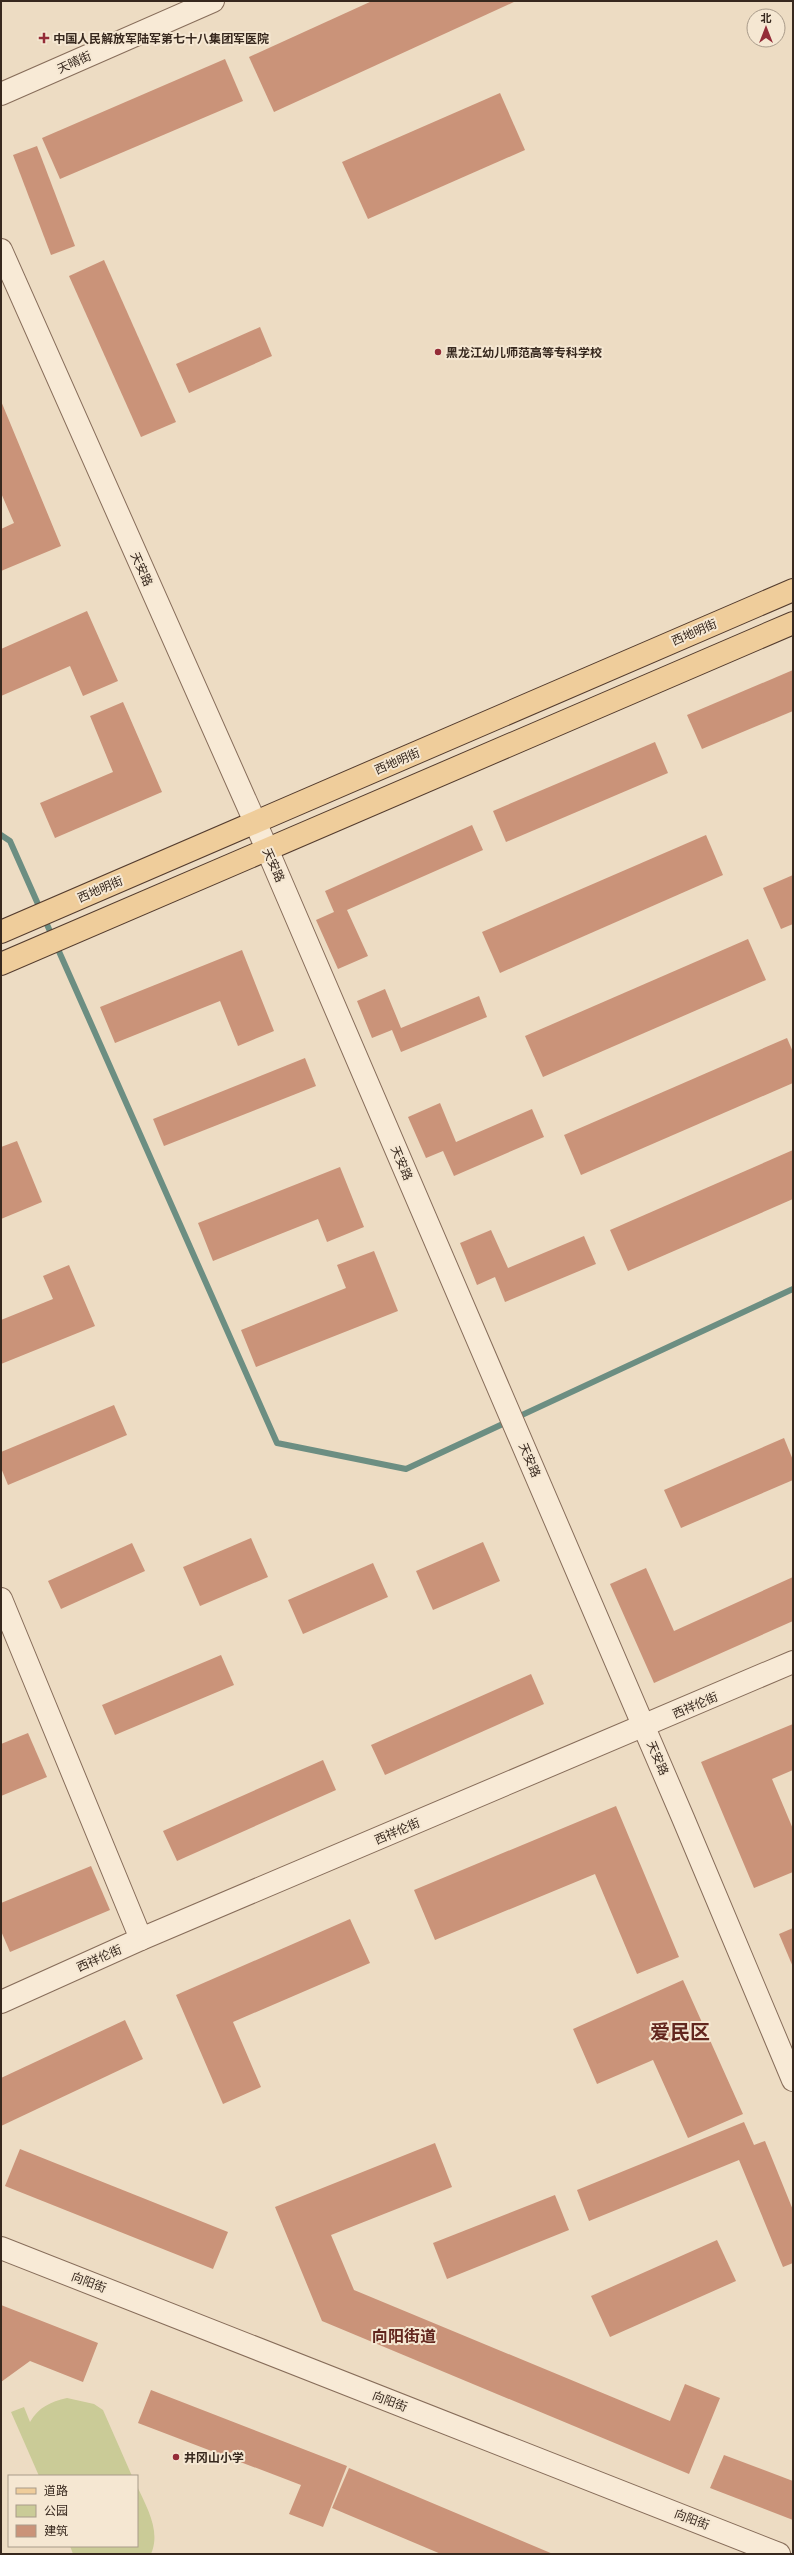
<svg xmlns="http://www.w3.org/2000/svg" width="794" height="2555" font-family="Merriweather,'Noto Sans SC',serif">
<rect width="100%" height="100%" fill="#eddcc3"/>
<g fill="#cacb97">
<path d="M67 2398 94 2404 103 2410 132 2476H39L11 2412 24 2407 30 2422C39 2407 50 2402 67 2398Z"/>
<path d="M137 2486C147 2508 161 2531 151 2554H73L70 2546H137Z"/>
</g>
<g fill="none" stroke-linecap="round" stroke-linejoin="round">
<polyline stroke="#6c8e82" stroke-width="6" points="1,835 10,841 277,1443 406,1469 793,1289"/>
</g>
<g fill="#ca9379">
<polygon points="372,1 516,1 274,112 249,57"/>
<polygon points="225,59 243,101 60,179 42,138"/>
<polygon points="500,93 525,150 368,219 342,162"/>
<polygon points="37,146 75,246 51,255 13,155"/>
<polygon points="104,260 176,422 141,437 69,276"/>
<polygon points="260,327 272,356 189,393 176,364"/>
<polygon points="1,401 61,546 1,571 1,529 14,523 1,493"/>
<polygon points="87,611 118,681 83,696 70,666 1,696 1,649"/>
<polygon points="793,670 793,711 702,749 687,715"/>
<polygon points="123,702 162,792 55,838 40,803 113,772 90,716"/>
<polygon points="655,742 668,773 506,842 493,811"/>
<polygon points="472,825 483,850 347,910 368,956 338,969 316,920 334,912 325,891"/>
<polygon points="706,835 723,875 500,973 482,932"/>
<polygon points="793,875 793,924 781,929 763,888"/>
<polygon points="748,939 766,980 543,1077 525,1036"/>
<polygon points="242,950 274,1031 238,1046 220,1001 115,1043 100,1007"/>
<polygon points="385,989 401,1028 479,996 487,1017 401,1052 392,1030 372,1038 357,1001"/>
<polygon points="787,1038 793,1052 793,1083 581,1175 564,1135"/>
<polygon points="305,1058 316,1086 164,1146 153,1119"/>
<polygon points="440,1103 456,1142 532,1109 544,1137 454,1176 443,1151 426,1158 408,1117"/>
<polygon points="17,1141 42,1202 1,1219 1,1147"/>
<polygon points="793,1150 793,1199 628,1271 610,1230"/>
<polygon points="340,1167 364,1227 327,1242 318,1219 213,1261 198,1223"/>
<polygon points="491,1230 508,1268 584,1236 596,1264 505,1302 495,1277 477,1285 460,1243"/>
<polygon points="374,1251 398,1311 256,1367 241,1330 346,1288 337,1265"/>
<polygon points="69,1265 95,1326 1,1364 1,1320 53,1299 43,1276"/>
<polygon points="114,1405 127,1435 8,1485 1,1468 1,1452"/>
<polygon points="784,1438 793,1460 793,1480 681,1528 664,1490"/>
<polygon points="251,1538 268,1577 200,1606 183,1567"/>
<polygon points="483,1542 500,1581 433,1610 416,1571"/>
<polygon points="132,1543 145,1571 61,1609 48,1581"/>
<polygon points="373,1563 388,1597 303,1634 288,1600"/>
<polygon points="646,1568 674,1631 793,1577 793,1621 654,1683 610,1584"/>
<polygon points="221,1655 234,1685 115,1735 102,1705"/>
<polygon points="531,1674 544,1704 385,1775 371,1745"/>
<polygon points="793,1724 793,1770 772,1779 793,1829 793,1872 754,1888 701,1762"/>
<polygon points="28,1733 47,1777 1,1796 1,1744"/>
<polygon points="323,1760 336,1790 177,1861 163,1831"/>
<polygon points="616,1806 679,1957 637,1974 595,1874 435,1940 414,1890"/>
<polygon points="91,1866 110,1910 10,1952 1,1931 1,1903"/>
<polygon points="350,1919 370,1963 233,2022 261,2087 223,2104 176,1995"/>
<polygon points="793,1928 793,1967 779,1934"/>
<polygon points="683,1980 743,2114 688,2138 653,2060 597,2084 573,2029"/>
<polygon points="125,2020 143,2059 1,2126 1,2078"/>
<polygon points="744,2122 754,2145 765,2141 793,2210 793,2263 783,2267 739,2160 589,2221 577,2190"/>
<polygon points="435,2143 452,2187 331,2235 354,2290 670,2421 685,2384 720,2398 689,2474 322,2321 275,2207"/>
<polygon points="20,2149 228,2232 213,2269 5,2186"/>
<polygon points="555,2195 569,2230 447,2279 433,2243"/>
<polygon points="717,2240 736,2281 610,2337 591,2296"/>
<polygon points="1,2305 98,2343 83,2382 30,2361 1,2382"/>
<polygon points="151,2390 347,2466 323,2527 289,2514 301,2485 138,2423"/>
<polygon points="724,2455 793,2481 793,2520 710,2488"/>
<polygon points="349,2468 553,2554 441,2554 332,2508"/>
</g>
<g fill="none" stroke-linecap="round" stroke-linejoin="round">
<g stroke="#876d5a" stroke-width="24">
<g id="minor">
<polyline points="1,94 213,1"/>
<polyline points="1,250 267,849 683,1818 793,2080"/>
<polyline points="1,1599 141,1939"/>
<polyline points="1,2002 141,1939 793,1662"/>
<polyline points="1,2248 779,2554"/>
</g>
</g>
<g stroke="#543c2e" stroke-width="24">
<g id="major">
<polyline points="1,932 793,590"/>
<polyline points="1,964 793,623"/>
</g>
</g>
<use href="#minor" stroke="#f8ead6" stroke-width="22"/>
<use href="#major" stroke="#efcd9b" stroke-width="22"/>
</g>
<g fill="#942c37" stroke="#f5e7d2" stroke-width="1.5">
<path d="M42 32h4v4h4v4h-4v4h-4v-4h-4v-4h4z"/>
<circle cx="438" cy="352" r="4"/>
<circle cx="176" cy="2457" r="4"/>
</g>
<g text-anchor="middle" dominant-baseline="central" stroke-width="4" stroke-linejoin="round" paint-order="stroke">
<g font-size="12" font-weight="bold" fill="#37281e" stroke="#f5e7d2" text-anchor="start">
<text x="53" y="38">中国人民解放军陆军第七十八集团军医院</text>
<text x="446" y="352">黑龙江幼儿师范高等专科学校</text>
<text x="184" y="2457">井冈山小学</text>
</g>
<g font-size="12" fill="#37281e" stroke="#f5e7d2">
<text transform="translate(74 62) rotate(-24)">天晴街</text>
<text transform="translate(142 569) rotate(66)">天安路</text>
<text transform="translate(694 632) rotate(-23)">西地明街</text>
<text transform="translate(397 761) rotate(-23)">西地明街</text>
<text transform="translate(274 865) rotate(66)">天安路</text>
<text transform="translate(100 889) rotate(-23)">西地明街</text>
<text transform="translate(402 1163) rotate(67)">天安路</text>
<text transform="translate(530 1460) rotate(67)">天安路</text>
<text transform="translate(695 1705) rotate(-23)">西祥伦街</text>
<text transform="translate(658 1758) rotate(67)">天安路</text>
<text transform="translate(397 1831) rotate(-23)">西祥伦街</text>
<text transform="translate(99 1958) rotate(-24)">西祥伦街</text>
<text transform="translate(89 2282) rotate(21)">向阳街</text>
<text transform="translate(390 2401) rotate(21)">向阳街</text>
<text transform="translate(692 2519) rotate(21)">向阳街</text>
</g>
<g font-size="16" font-weight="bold" fill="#62261e" stroke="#f5e7d2">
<text x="404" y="2336">向阳街道</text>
</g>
<g font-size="20" font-weight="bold" fill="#62261e" stroke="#f5e7d2">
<text x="680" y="2031">爱民区</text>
</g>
</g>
<rect width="794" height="2555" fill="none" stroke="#37281e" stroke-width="4"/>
<rect x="8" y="2475" width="130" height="72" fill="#f5e7d2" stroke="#a99b8a"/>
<rect x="16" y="2488" width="20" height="6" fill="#efcd9b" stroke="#a99b8a"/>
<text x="44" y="2495" font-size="12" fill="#37281e">道路</text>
<rect x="16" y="2505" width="20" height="12" fill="#cacb97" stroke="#a99b8a"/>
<text x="44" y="2515" font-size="12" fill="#37281e">公园</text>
<rect x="16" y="2525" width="20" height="12" fill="#ca9379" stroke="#a99b8a"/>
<text x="44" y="2535" font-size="12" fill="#37281e">建筑</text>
<g transform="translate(766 28)"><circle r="19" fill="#f5e7d2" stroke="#a99b8a"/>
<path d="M0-3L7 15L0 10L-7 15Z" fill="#942c37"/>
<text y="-6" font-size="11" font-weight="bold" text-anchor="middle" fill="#37281e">北</text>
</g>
</svg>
